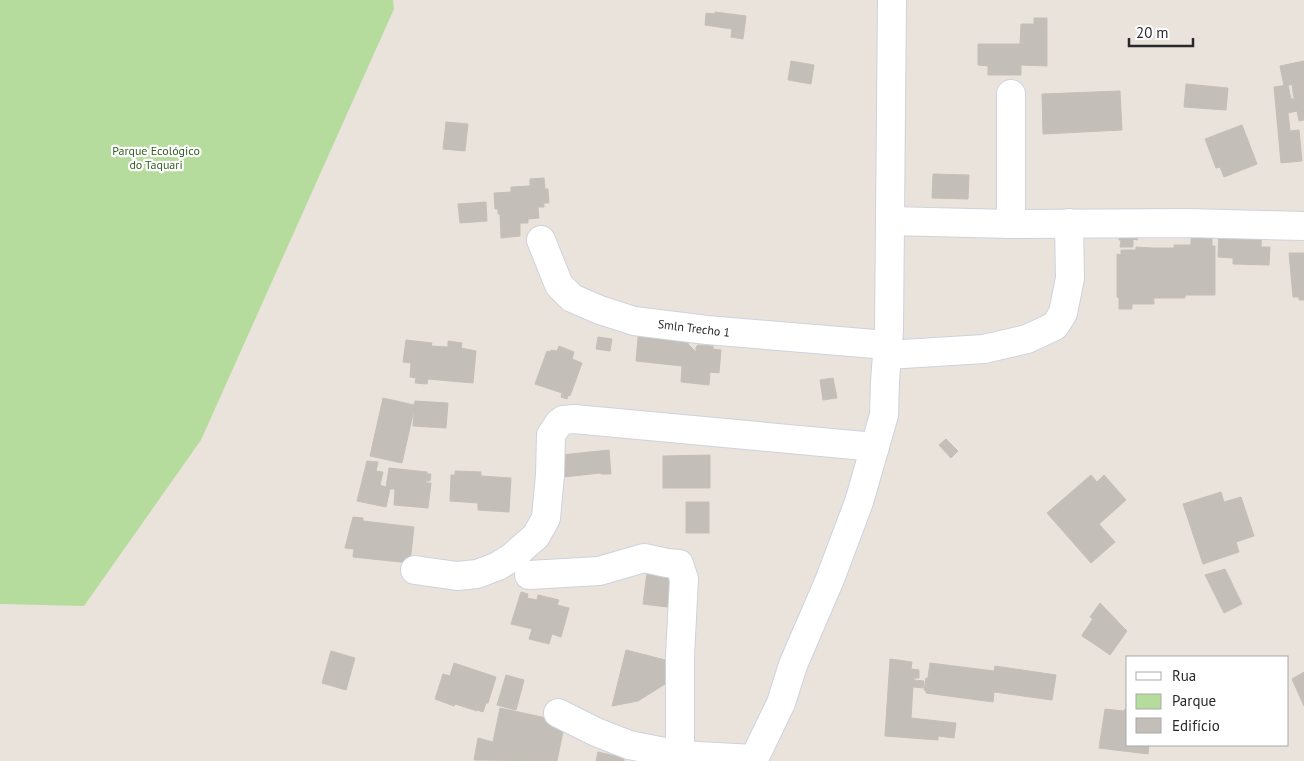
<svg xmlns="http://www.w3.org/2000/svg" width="1304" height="761" font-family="'PT Sans',sans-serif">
<rect width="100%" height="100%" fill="#eae3dc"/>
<polygon fill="#b6dc9d" points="0,0 393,0 394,9 201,440 84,606 0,604"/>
<g fill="#c3beb7" stroke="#c5bfb6">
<polygon points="715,12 746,16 743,39 731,37 732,29 705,25 706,13 715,14"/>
<polygon points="1034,18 1047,18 1047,66 1021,65 1021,75 988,75 988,66 978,65 978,44 1020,44 1021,24 1034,24"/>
<polygon points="791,61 814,65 811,84 788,80"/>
<polygon points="1304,61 1304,82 1284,86 1280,66"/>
<polygon points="1304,82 1304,120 1299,121 1297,111 1288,113 1290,131 1299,130 1302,161 1281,163 1274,87 1288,85 1291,99 1294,99 1292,84"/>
<polygon points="1186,84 1228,88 1226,110 1184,107"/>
<polygon points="1120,91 1122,130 1043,134 1042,94"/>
<polygon points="446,122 468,124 465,151 443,149"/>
<polygon points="1242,125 1257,164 1224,177 1220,167 1216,168 1205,139"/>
<polygon points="933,174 969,175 968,199 932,198"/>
<polygon points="544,178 545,189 548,189 549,203 544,203 544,207 538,207 539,218 528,219 528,223 520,223 520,236 501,238 500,214 498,214 498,209 495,209 494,193 511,192 511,187 530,186 530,179"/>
<polygon points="486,202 487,221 460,223 458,204"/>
<polygon points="1120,223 1149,224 1148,237 1138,237 1137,240 1133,239 1133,247 1120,247 1121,240 1119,240"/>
<polygon points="1219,225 1262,226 1261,247 1270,247 1269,265 1233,264 1233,258 1218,257"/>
<polygon points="1191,229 1212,230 1212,246 1215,246 1215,295 1185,295 1185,298 1154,298 1152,248 1174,248 1174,245 1191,245"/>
<polygon points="1136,247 1152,248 1154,304 1132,304 1132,309 1119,309 1119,298 1117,297 1117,254 1121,255 1121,250 1136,250"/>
<polygon points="1289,253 1304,253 1304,300 1299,300 1299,297 1293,297"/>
<polygon points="639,327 689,332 688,344 696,352 696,347 698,345 713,346 713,349 721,350 719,373 710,372 709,385 681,382 682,366 636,361"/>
<polygon points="598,337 612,339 610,351 596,349"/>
<polygon points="406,340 432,343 431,346 448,347 448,341 462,343 461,348 476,351 473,383 428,379 427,384 415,383 416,378 410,377 411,363 403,362"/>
<polygon points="559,346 574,352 572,359 582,363 570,396 568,395 567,399 561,397 562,393 535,384 547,351 550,352 551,350 557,351"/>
<polygon points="833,378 837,398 823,400 820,380"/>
<polygon points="383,398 414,405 415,401 448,403 446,428 413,426 414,414 413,414 402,463 370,456"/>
<polygon points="946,439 958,451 951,458 939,445"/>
<polygon points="609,450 611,474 601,474 600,473 564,477 561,455"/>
<polygon points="710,455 710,488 663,488 663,456"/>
<polygon points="367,461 378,462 376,471 383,472 380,485 386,487 389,468 427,472 427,474 431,474 430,481 426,481 426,483 431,483 428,508 394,505 395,489 390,489 386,507 357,501"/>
<polygon points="455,471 481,472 481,476 511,478 509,512 478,510 478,503 450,501 451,475 455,475"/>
<polygon points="1091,475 1097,482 1104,475 1126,500 1099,524 1115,542 1091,563 1047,513"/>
<polygon points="1221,492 1224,502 1241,497 1254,536 1236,542 1239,552 1203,564 1183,504"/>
<rect x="686" y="502" width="23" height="31"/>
<polygon points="353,517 363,518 363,521 414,527 410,563 353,557 354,549 345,548"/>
<polygon points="1225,569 1242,604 1224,613 1205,575"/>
<polygon points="647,573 678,576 675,608 643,604"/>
<polygon points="521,592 528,594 527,598 537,600 538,595 559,600 557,605 569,608 561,637 552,634 549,644 529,639 532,629 511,624"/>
<polygon points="1100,603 1122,626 1105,651 1082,636 1093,619 1090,617"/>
<polygon points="1102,606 1127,631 1110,655 1082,635"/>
<polygon points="626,650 689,666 689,669 638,701 612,706"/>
<polygon points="331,651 355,658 346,690 322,683"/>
<polygon points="890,659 912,662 911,669 919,670 919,678 914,678 914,680 924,681 923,688 913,687 911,718 956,723 954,738 938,736 938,740 885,736"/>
<polygon points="454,663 496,677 488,703 486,703 483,712 477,710 477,711 455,704 454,706 435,699 443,674 450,676"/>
<polygon points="930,663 994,671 995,666 1056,675 1052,700 994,692 993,702 926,693 926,691 924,690 926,678 928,678"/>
<polygon points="1304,672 1304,706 1292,679"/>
<polygon points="506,675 524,680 516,710 497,705"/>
<polygon points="500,708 565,722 557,761 474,760 478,738 493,742"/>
<polygon points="1105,709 1124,711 1125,709 1128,709 1128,745 1149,745 1148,754 1099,748"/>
<polygon points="598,752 624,758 624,761 596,761"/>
</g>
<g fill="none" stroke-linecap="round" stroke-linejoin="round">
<g stroke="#ced2dd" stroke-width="30">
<g id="minor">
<polyline points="890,221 1011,224 1188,223 1304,226"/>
<polyline points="1011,224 1011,94"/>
<polyline points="541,240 559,285 572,298 600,310 634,321 707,330 887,345"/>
<polyline points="887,355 984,349 1027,339 1055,326 1063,313 1070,278 1069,223"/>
<polyline points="415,570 457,576 477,574 498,566 511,558 536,536 546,518 550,475 551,435 559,423 563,420 574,419 875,447"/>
<polyline points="529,575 599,571 644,558 667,563 679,564 684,579 680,656 680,755"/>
<polyline points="558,713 596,732 629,745 680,755 754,759"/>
<polyline points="751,761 754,759 781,703 793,665 830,579 859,502 884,415 885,381 889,330 892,0"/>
</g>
</g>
<use href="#minor" stroke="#fff" stroke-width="28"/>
</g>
<g text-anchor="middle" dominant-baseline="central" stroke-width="4.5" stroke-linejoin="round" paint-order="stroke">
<g font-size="12" fill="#315f20" stroke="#fff">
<text x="156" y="150">Parque Ecológico<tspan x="156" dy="14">do Taquari</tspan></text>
</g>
<g font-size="12" fill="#292929" stroke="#fff">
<text transform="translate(694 328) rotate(7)">Smln Trecho 1</text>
</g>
</g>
<rect x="1126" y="656" width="162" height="90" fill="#ffffff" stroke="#a9a9a9"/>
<rect x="1136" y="672" width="25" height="8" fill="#ffffff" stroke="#a9a9a9"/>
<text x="1172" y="681" font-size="15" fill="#292929">Rua</text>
<rect x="1136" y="694" width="25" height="15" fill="#b6dc9d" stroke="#a9a9a9"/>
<text x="1172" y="706" font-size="15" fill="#292929">Parque</text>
<rect x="1136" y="718" width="25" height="15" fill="#c3beb7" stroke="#a9a9a9"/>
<text x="1172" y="731" font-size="15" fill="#292929">Edifício</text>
<path d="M1129 38v8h64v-8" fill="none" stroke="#292929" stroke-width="2.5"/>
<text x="1136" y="38" font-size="15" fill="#292929" stroke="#ffffff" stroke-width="4" paint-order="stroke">20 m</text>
</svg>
